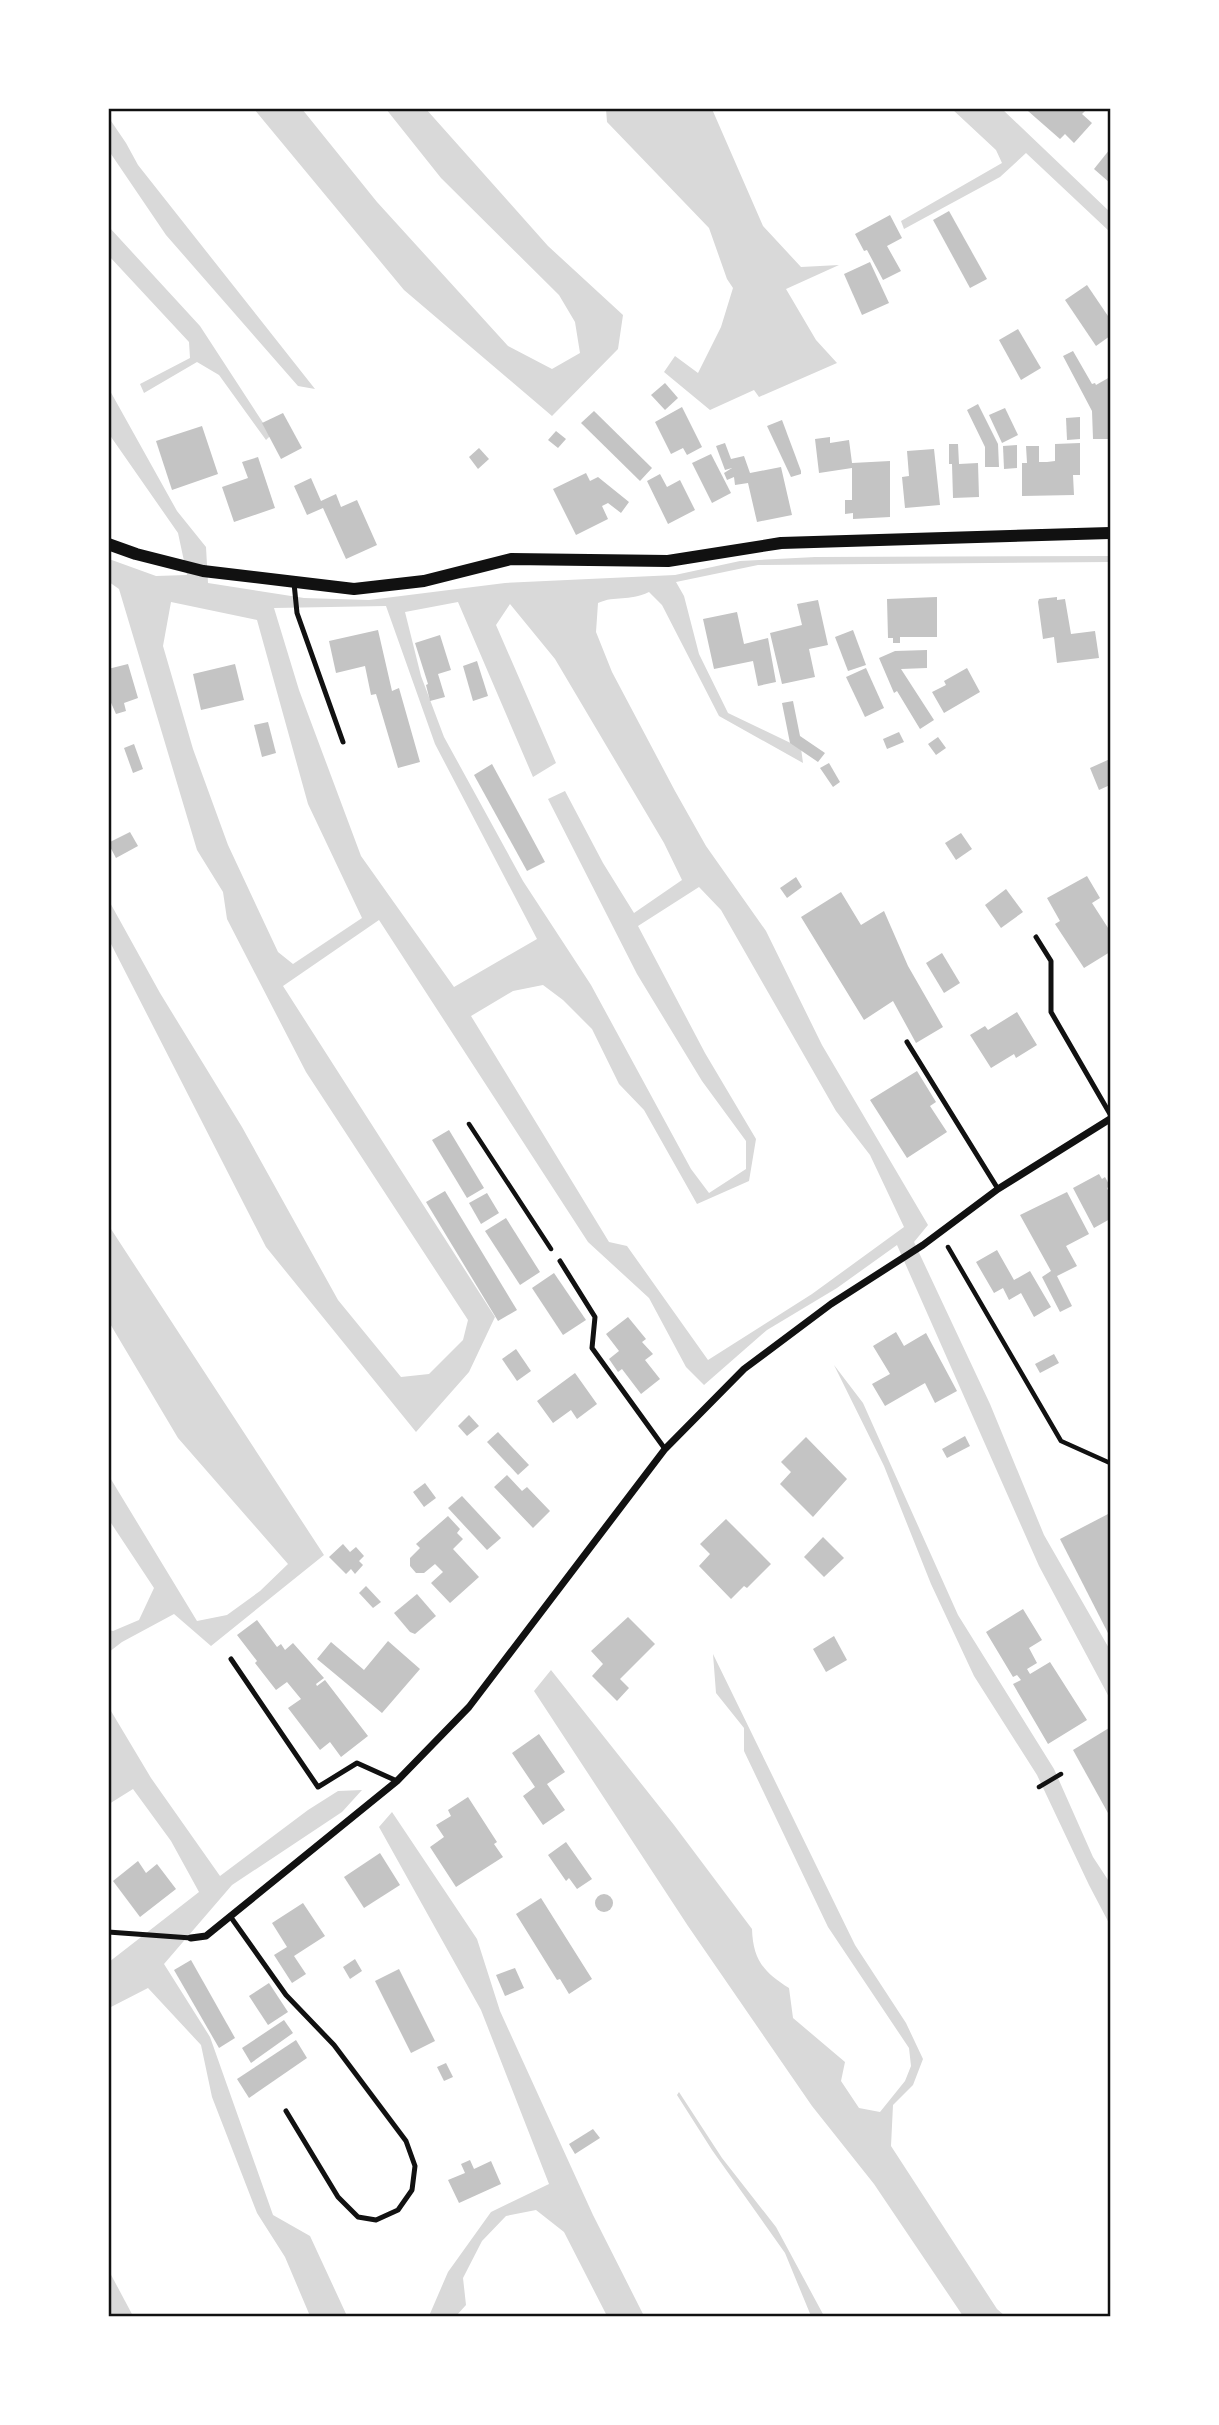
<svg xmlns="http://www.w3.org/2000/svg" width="1219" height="2425" font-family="Quicksand,sans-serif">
<rect width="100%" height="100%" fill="#fff"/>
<g fill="#d9d9d9" fill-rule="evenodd">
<polygon points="254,109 302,109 377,202 508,346 552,369 580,353 575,322 559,295 441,178 386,109 426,109 548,246 623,315 618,349 552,416 404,290"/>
<polygon points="606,109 712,109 763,226 801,267 839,265 786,289 816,340 837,363 759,397 754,390 710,410 664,372 675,356 698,373 721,327 733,288 727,279 709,228 607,122"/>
<polygon points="952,109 1002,109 1110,212 1110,232 1026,153 1000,177 904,229 901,221 1002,163 996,150"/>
<polygon points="109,118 126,143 138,165 315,389 298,386 166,235 109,151"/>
<polygon points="109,227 200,326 271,435 266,440 219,375 197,362 144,393 140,384 190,358 189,342 109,256"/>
<path d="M109 389 177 511 206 547 208 583 304 598 369 600 505 583 675 575 740 561 815 557 1110 556V562L758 565 676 582 684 596 699 654 728 713 801 748 803 763 719 716 662 605 649 592C628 602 616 595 598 603L596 632 612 672 675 791 706 846 766 931 822 1045 928 1225 914 1242 990 1404 1044 1535 1110 1650V1699L1039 1566 897 1245 837 1288 767 1330 704 1385 686 1367 649 1298 588 1242 379 920 283 986 495 1317 469 1372 416 1432 266 1247 109 940 108 899 160 993 242 1127 338 1300 401 1377 429 1374 463 1340 468 1320 306 1072 227 919 223 892 197 850 119 589 109 582V559L156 576 187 575 178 533 109 434ZM171 602 257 620 308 804 362 918 293 964 278 952 228 845 193 749 163 646ZM458 602 533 777 556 763 496 625 510 604 555 659 664 843 682 880 634 913 603 863 565 791 548 799 637 974 702 1081 746 1141V1169L709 1193 691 1169 591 985 523 881 444 737 421 676 405 612ZM386 606 435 744 537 939 454 987 361 856 299 690 274 608ZM699 887 721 910 836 1111 870 1155 904 1227 812 1294 708 1360 627 1246 609 1242 471 1016 513 991 543 985 563 1000 592 1029 619 1084 644 1110 697 1204 749 1181 756 1139 705 1053 638 926Z"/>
<polygon points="109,1226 324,1555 211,1646 174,1614 122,1642 109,1652 109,1630 113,1631 139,1620 154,1588 109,1520 109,1476 197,1621 227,1615 260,1591 288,1564 178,1438 109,1322"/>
<polygon points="834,1365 863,1403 958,1615 1054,1769 1093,1857 1110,1883 1110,1925 1089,1885 1037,1775 974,1676 931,1584 884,1466"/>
<path d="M713 1654 855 1945 906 2023 923 2059 913 2085 893 2105 891 2146 997 2309 1005 2316H963L874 2184 812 2106 688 1926 534 1691 551 1670 674 1825 752 1929C753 1959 763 1972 789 1988L793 2018 845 2062 841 2081 859 2108 880 2112 905 2081 911 2066 909 2048 828 1927 744 1751V1728L716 1693Z"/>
<polygon points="108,1706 151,1778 220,1876 308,1810 338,1791 362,1790 342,1812 232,1885 164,1964 210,2037 273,2215 310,2236 347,2316 310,2316 285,2257 257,2213 212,2097 201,2045 148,1988 109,2008 109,1962 199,1892 171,1841 133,1789 109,1804"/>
<polygon points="392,1812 477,1939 500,2011 593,2215 644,2316 607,2316 564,2232 536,2210 506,2216 482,2241 463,2278 466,2305 456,2316 429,2316 448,2272 491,2212 549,2184 481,2010 379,1827"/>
<polygon points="679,2092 722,2158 776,2227 824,2316 811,2316 785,2253 712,2150 677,2095"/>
<polygon points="108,2271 109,2271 133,2316 109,2316"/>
</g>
<g fill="#c4c4c4">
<polygon points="1031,108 1085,108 1086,110 1082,114 1092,123 1074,143 1065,134 1060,139 1028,111"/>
<polygon points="1110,149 1110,183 1094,169"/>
<polygon points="949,211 987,279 970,288 933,220"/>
<polygon points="890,215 902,238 887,246 901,271 883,280 867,250 864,251 855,234"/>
<polygon points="870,262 889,303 862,315 844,274"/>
<polygon points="1087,285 1110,319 1110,336 1096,346 1065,300"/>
<polygon points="1018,329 1041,368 1021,380 999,340"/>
<polygon points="1073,351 1092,384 1095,383 1096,385 1110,377 1108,439 1093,439 1092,411 1063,356"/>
<polygon points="665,383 678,398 665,410 651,395"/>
<polygon points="978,404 998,444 999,467 985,467 985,447 967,410"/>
<polygon points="682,407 702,447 687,455 683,448 671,454 655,422"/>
<polygon points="1005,408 1018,435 1002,443 989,415"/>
<polygon points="594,411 652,468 640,481 581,423"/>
<polygon points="283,413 302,448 281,459 262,423"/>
<polygon points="1080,417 1080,439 1067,440 1066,418"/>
<polygon points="782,420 801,471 801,474 791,477 767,426"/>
<polygon points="202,426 218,474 172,490 156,441"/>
<polygon points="556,431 566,439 558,448 548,440"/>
<polygon points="830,437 830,443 849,440 852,463 890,461 890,517 853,519 853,513 845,514 845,500 852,500 852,468 819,473 815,439"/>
<polygon points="725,443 731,459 744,456 750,473 781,467 792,515 757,522 748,483 735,485 734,477 727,480 724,473 732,468 725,470 716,446"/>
<polygon points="1080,443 1080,475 1073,475 1074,495 1022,496 1022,463 1027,463 1026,446 1039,446 1039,462 1047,462 1055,461 1055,444"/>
<polygon points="949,444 958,444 959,464 978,463 979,497 953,498 952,464 949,464"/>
<polygon points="1017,445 1017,468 1004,469 1003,446"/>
<polygon points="479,448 489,459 478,469 469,457"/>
<polygon points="934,449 940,505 905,508 902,477 909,476 907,451"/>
<polygon points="711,454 731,493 712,503 692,463"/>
<polygon points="258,457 275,508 234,522 222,487 248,478 242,462"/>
<polygon points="586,473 590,481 598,477 629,502 621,513 608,503 602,506 608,519 576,535 553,489"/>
<polygon points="660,474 667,487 680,480 695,510 668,524 647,481"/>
<polygon points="311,478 321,501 336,494 341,507 357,500 377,545 346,559 323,508 307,515 294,486"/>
<polygon points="937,597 937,637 900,637 900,643 893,643 893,638 888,638 887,599"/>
<polygon points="1057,597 1057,600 1065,599 1071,634 1095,631 1099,658 1057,663 1054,637 1043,639 1038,602 1039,599"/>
<polygon points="818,600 828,645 809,649 815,677 782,684 770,633 802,625 797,604"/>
<polygon points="737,612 744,644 768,638 776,682 758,686 753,661 714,669 703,619"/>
<polygon points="378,630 392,691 399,688 420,762 398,768 376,694 371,695 365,666 336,673 329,641"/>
<polygon points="853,630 866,665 848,671 835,637"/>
<polygon points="440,635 451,670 438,674 445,697 430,701 426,685 428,684 415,643"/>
<polygon points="927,650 927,668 901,669 934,720 920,729 897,691 894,693 879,658 895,651"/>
<polygon points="477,661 488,696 473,701 463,666"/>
<polygon points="128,664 138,698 124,703 126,711 116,714 108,696 108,669"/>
<polygon points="235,664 244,700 201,710 193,674"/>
<polygon points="866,668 884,708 865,717 846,677"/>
<polygon points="967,668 980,692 944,713 932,692 946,685 944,681"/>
<polygon points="793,701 800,736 825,753 818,762 790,743 782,703"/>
<polygon points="268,722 276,753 262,757 254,725"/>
<polygon points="899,732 904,742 887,749 883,739"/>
<polygon points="938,737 946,748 936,755 928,744"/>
<polygon points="134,744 143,769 133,773 124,748"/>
<polygon points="1110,759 1110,785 1099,790 1090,768"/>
<polygon points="829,763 840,782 833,787 820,768"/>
<polygon points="492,764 545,862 527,871 474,775"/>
<polygon points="130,832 138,846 116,858 108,843"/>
<polygon points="961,833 972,849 956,860 945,843"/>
<polygon points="1087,876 1100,898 1092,903 1110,931 1110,952 1084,968 1055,924 1060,921 1047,898"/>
<polygon points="796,877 802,887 787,898 780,888"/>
<polygon points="1006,889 1023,912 1001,928 985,905"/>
<polygon points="841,892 861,925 884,911 908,966 943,1027 916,1043 893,1001 864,1020 801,917"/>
<polygon points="942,953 960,983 944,993 926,963"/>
<polygon points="1017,1012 1037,1045 1016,1058 1014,1054 991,1068 970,1035 985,1026 988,1030"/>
<polygon points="917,1071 936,1102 930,1106 947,1132 907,1158 870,1100"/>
<polygon points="449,1130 484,1188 467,1198 432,1140"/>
<polygon points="1099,1174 1102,1179 1105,1177 1110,1186 1107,1188 1110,1195 1110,1219 1094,1228 1073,1188"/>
<polygon points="445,1191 517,1310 498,1321 426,1202"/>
<polygon points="1067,1192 1089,1234 1066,1246 1077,1266 1057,1276 1072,1306 1060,1312 1042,1277 1051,1271 1020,1215"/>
<polygon points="487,1193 499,1213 481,1224 469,1203"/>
<polygon points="506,1218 540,1272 520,1285 485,1231"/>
<polygon points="997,1250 1014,1280 1030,1271 1051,1307 1034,1317 1021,1293 1009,1300 1003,1288 994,1293 976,1262"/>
<polygon points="554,1273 586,1320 563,1335 532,1288"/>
<polygon points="628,1317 646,1339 642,1342 653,1354 645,1360 660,1379 641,1394 622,1369 618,1372 609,1359 619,1351 606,1334"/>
<polygon points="896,1332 904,1346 926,1333 957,1391 935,1403 925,1383 885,1406 872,1384 890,1374 873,1346"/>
<polygon points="516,1349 531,1371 517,1381 502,1359"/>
<polygon points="1054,1354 1059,1363 1040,1373 1035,1364"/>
<polygon points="575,1373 597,1404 577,1419 571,1410 553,1423 537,1401"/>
<polygon points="469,1415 479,1426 467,1436 458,1426"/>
<polygon points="498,1432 529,1465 518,1475 487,1442"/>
<polygon points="965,1436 970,1446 947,1458 942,1449"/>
<polygon points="806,1437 847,1479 813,1517 780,1484 791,1472 781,1462"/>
<polygon points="507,1475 522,1491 527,1487 550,1511 533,1528 494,1487"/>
<polygon points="425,1483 436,1498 424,1507 413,1492"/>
<polygon points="462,1496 501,1538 487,1550 448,1508"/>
<polygon points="1110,1513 1110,1637 1060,1539"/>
<polygon points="448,1516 460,1529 457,1533 463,1539 453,1549 479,1577 450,1603 431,1583 443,1572 435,1564 424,1573 416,1573 410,1566 410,1558 420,1548 416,1544"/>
<polygon points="726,1519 771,1564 747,1588 744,1586 731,1599 699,1566 710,1554 700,1544"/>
<polygon points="823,1537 844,1558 824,1577 804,1557"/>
<polygon points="343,1544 350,1552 356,1547 364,1556 359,1561 363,1565 355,1574 351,1569 346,1574 329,1557"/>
<polygon points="366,1586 381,1602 373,1608 359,1593"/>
<polygon points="417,1594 436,1616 415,1634 410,1632 394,1613"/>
<polygon points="1023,1609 1042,1640 1029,1648 1037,1663 1027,1669 1030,1674 1050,1662 1087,1720 1048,1744 1013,1684 1021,1680 1017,1675 1013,1677 986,1632"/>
<polygon points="628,1617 655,1644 620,1679 629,1688 617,1701 592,1676 603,1664 591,1651"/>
<polygon points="257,1620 277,1647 281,1644 285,1650 293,1643 324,1678 316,1684 317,1686 325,1680 368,1736 341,1757 330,1742 320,1750 288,1708 301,1699 287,1682 276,1690 255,1663 257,1661 237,1635"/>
<polygon points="834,1636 847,1660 826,1672 813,1649"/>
<polygon points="388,1641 420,1669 382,1713 317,1659 331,1642 364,1670"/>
<polygon points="1109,1728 1110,1812 1108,1813 1073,1750"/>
<polygon points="539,1734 565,1772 547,1784 565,1810 543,1825 523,1796 535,1787 512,1753"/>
<polygon points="468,1797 497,1842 494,1844 503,1857 456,1887 430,1847 444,1837 436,1825 451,1816 448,1810"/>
<polygon points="566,1842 592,1879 577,1889 569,1878 566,1881 548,1855"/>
<polygon points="380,1853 400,1885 364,1908 344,1877"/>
<polygon points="138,1861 146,1873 157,1864 176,1889 140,1917 113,1881"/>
<circle cx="604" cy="1903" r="9"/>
<polygon points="541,1898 592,1979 569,1994 560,1979 557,1980 516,1914"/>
<polygon points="303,1903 325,1936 294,1956 306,1974 292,1983 274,1955 287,1947 272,1923"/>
<polygon points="355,1959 362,1971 350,1979 343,1967"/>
<polygon points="191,1960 235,2038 219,2048 174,1970"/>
<polygon points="515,1968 524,1988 505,1996 496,1975"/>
<polygon points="399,1969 435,2041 411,2053 375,1981"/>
<polygon points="269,1983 288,2012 268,2025 249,1996"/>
<polygon points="284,2020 293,2033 251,2063 242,2048"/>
<polygon points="296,2040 307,2058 249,2098 237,2079"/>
<polygon points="446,2063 453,2077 444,2081 437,2067"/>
<polygon points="593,2129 600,2138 575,2154 569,2144"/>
<polygon points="470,2160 474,2169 491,2161 501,2184 459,2203 448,2180 465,2173 461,2164"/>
</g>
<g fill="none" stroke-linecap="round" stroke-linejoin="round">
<g stroke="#111" stroke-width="4.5">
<polyline points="469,1124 551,1249"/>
<polyline points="948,1247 1061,1441 1110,1463"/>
<polyline points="1039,1787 1061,1774"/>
</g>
<g stroke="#111" stroke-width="5">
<polyline points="294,583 297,613 343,742"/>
<polyline points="1036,937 1051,961 1051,1012 1110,1114"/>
<polyline points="907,1042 998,1189"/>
<polyline points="560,1261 595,1317 592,1348 665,1449"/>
<polyline points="231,1659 318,1787 357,1763 397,1781"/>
<polyline points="230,1916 286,1995 334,2045 406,2141 415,2166 412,2190 398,2210 376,2220 358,2217 338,2197 286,2111"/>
<polyline points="108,1932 191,1938"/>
</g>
<polyline stroke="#111" stroke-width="7" points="191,1938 206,1936 397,1781 469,1707 665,1449 744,1369 831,1304 923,1245 998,1189 1110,1119"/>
<polyline stroke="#111" stroke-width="12" points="108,544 136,554 203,571 354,589 424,581 511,559 668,561 781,543 1110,533"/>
</g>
<rect width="1219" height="2425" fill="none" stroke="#ffffff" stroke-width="220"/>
<rect x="110" y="110" width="999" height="2205" fill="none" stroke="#111" stroke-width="2.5"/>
</svg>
